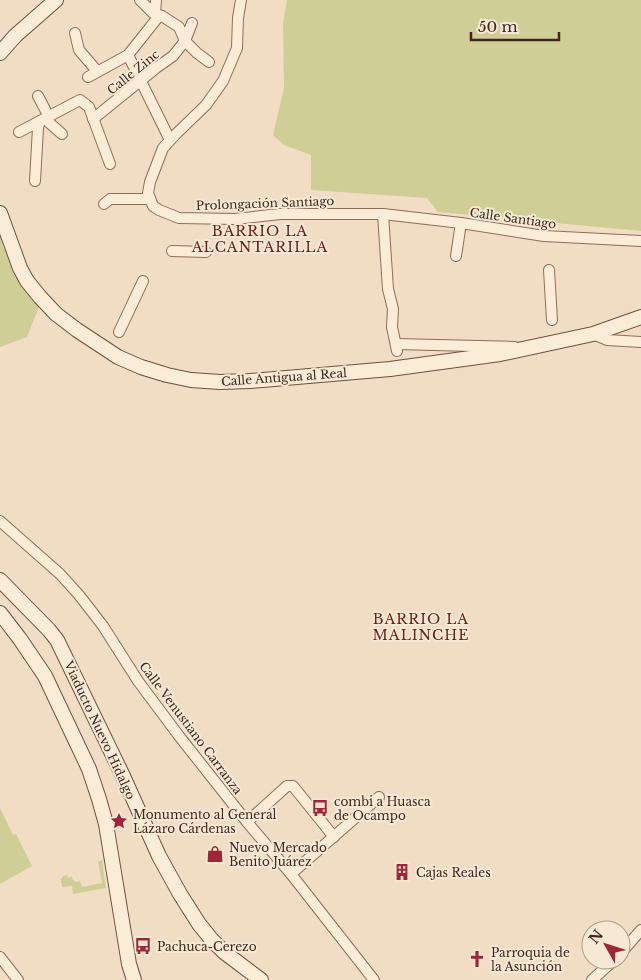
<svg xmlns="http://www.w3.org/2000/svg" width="641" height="980" font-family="'Libre Baskerville',serif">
<rect width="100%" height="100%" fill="#f1ddc4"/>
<g fill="#d0ce97">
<polygon points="287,0 641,0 641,231 438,212 427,198 311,190 311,155 284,145 273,135 284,88 283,24"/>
<polygon points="0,235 3,248 17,263 25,289 39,307 27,337 0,347"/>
<polygon points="0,808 13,835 16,834 32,866 0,884"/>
<polygon points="102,860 106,888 73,894 72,886 62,887 61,879 63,876 67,875 68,878 72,877 73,880 76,882 80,881 82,887 102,883 98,862"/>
</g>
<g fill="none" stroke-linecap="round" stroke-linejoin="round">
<g stroke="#8d6e59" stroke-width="12">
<g id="street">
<polyline points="140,0 153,13 162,16 179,27 185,41 197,53 209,62"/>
<polyline points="241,0 238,18 237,48 223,81 206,105 175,135 163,148 150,182 148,193 153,206 159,210 179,218 235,219 280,214 383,214 461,223 544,236 641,241"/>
<polyline points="155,14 156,0"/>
<polyline points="75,33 79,50 97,71"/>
<polyline points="128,55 170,140"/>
<polyline points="88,77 128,55 159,16"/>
<polyline points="38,96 49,117"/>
<polyline points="45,119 62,134"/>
<polyline points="93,119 156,68 173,56 185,41 192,23"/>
<polyline points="19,132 80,100 89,107 110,164"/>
<polyline points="35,181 38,128 40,121"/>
<polyline points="104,204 110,199 150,199"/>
<polyline points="383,214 388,289 393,309 392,327 397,351"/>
<polyline points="172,251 206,252"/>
<polyline points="456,256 461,223"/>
<polyline points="549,270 552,320"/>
<polyline points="119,332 143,281"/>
<polyline points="593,334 607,340 641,342"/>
<polyline points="396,344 515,347"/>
<polyline points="0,521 60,574 79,595 103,626 138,681 179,736 247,822 291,874 374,980"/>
<polyline points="247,822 287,786 293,786 334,837"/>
<polyline points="291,874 379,797"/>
<polyline points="621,953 641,930"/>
<polyline points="0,957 18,980"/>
<polyline points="592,980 614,960"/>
</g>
</g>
<g stroke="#6e4f3c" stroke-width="16">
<g id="secondary">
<polyline points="0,53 15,36 56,0"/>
<polyline points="0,213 20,268 27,281 40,297 56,314 77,330 118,357 141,367 167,375 191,380 220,382 250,381 390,369 500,354 593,334 641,317"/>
<polyline points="0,580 49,630 57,640 123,776 159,856 180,894 199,924 212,940 224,952 261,980"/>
<polyline points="0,613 20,639 45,676 89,769 99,799 106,824 129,964 134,980"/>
</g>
</g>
<use href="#street" stroke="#fbecd8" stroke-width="10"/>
<use href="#secondary" stroke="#fbecd8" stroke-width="14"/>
</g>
<defs>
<g id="bus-bare" transform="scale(1.35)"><path d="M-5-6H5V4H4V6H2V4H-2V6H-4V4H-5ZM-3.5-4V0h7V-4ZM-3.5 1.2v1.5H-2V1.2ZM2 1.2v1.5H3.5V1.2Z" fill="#9f2638" stroke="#f7e8d4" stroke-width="2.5" paint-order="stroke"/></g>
<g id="sight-bare" transform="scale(1.35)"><path d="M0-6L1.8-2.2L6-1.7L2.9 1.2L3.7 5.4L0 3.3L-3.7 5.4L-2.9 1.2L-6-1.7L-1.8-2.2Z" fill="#9f2638" stroke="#f7e8d4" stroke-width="2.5" paint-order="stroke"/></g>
<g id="shop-bare" transform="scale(1.35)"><path d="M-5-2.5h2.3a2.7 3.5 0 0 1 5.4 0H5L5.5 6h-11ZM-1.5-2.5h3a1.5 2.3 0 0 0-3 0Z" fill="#9f2638" stroke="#f7e8d4" stroke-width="2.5" paint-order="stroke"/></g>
<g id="building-bare" transform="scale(1.35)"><path d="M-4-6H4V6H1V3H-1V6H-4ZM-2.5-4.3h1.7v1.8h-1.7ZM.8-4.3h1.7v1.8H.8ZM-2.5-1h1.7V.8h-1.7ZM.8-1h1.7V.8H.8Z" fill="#9f2638" stroke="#f7e8d4" stroke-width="2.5" paint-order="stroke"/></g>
<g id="church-bare" transform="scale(1.35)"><path d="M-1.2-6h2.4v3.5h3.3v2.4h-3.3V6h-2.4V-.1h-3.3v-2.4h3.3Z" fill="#9f2638" stroke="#f7e8d4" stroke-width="2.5" paint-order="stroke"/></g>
</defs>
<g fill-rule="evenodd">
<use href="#bus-bare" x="320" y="808"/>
<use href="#sight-bare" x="119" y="821"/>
<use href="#shop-bare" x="215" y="854"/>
<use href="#building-bare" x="402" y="872"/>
<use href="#bus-bare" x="143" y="946"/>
<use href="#church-bare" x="477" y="959"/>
</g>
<g text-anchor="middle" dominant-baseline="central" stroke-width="4" stroke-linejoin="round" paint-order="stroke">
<g font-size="12" fill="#3c281e" stroke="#f7e8d4">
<text transform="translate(133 72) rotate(-39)">Calle Zinc</text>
<text transform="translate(265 203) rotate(-2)">Prolongación Santiago</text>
<text transform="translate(513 218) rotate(8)">Calle Santiago</text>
<text transform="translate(284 377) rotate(-4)">Calle Antigua al Real</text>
<text transform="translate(191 728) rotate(53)">Calle Venustiano Carranza</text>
<text transform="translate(100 730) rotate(65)">Viaducto Nuevo Hidalgo</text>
</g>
<g font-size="12" fill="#3c281e" stroke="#f7e8d4" text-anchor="start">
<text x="334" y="801">combi a Huasca<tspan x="334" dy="14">de Ocampo</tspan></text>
<text x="133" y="814">Monumento al General<tspan x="133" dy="14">Lázaro Cárdenas</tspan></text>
<text x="229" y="847">Nuevo Mercado<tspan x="229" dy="14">Benito Juárez</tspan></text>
<text x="416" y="872">Cajas Reales</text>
<text x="157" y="946">Pachuca-Cerezo</text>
<text x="491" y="952">Parroquia de<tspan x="491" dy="14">la Asunción</tspan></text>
</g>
<g font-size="14" letter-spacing="1" fill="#6b211b" stroke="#f7e8d4">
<text x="260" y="231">BARRIO LA<tspan x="260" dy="16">ALCANTARILLA</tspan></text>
<text x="421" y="619">BARRIO LA<tspan x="421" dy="16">MALINCHE</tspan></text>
</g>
</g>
<g transform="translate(606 945) rotate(309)"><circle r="24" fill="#f7e8d4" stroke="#ac9b8b"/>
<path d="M0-4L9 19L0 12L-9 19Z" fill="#9f2638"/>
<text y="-8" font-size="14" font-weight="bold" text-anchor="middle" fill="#3c281e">N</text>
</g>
<path d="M471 32v8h88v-8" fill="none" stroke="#3c281e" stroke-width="2.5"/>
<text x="478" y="32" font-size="15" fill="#3c281e" stroke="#f7e8d4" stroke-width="4" paint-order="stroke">50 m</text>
</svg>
